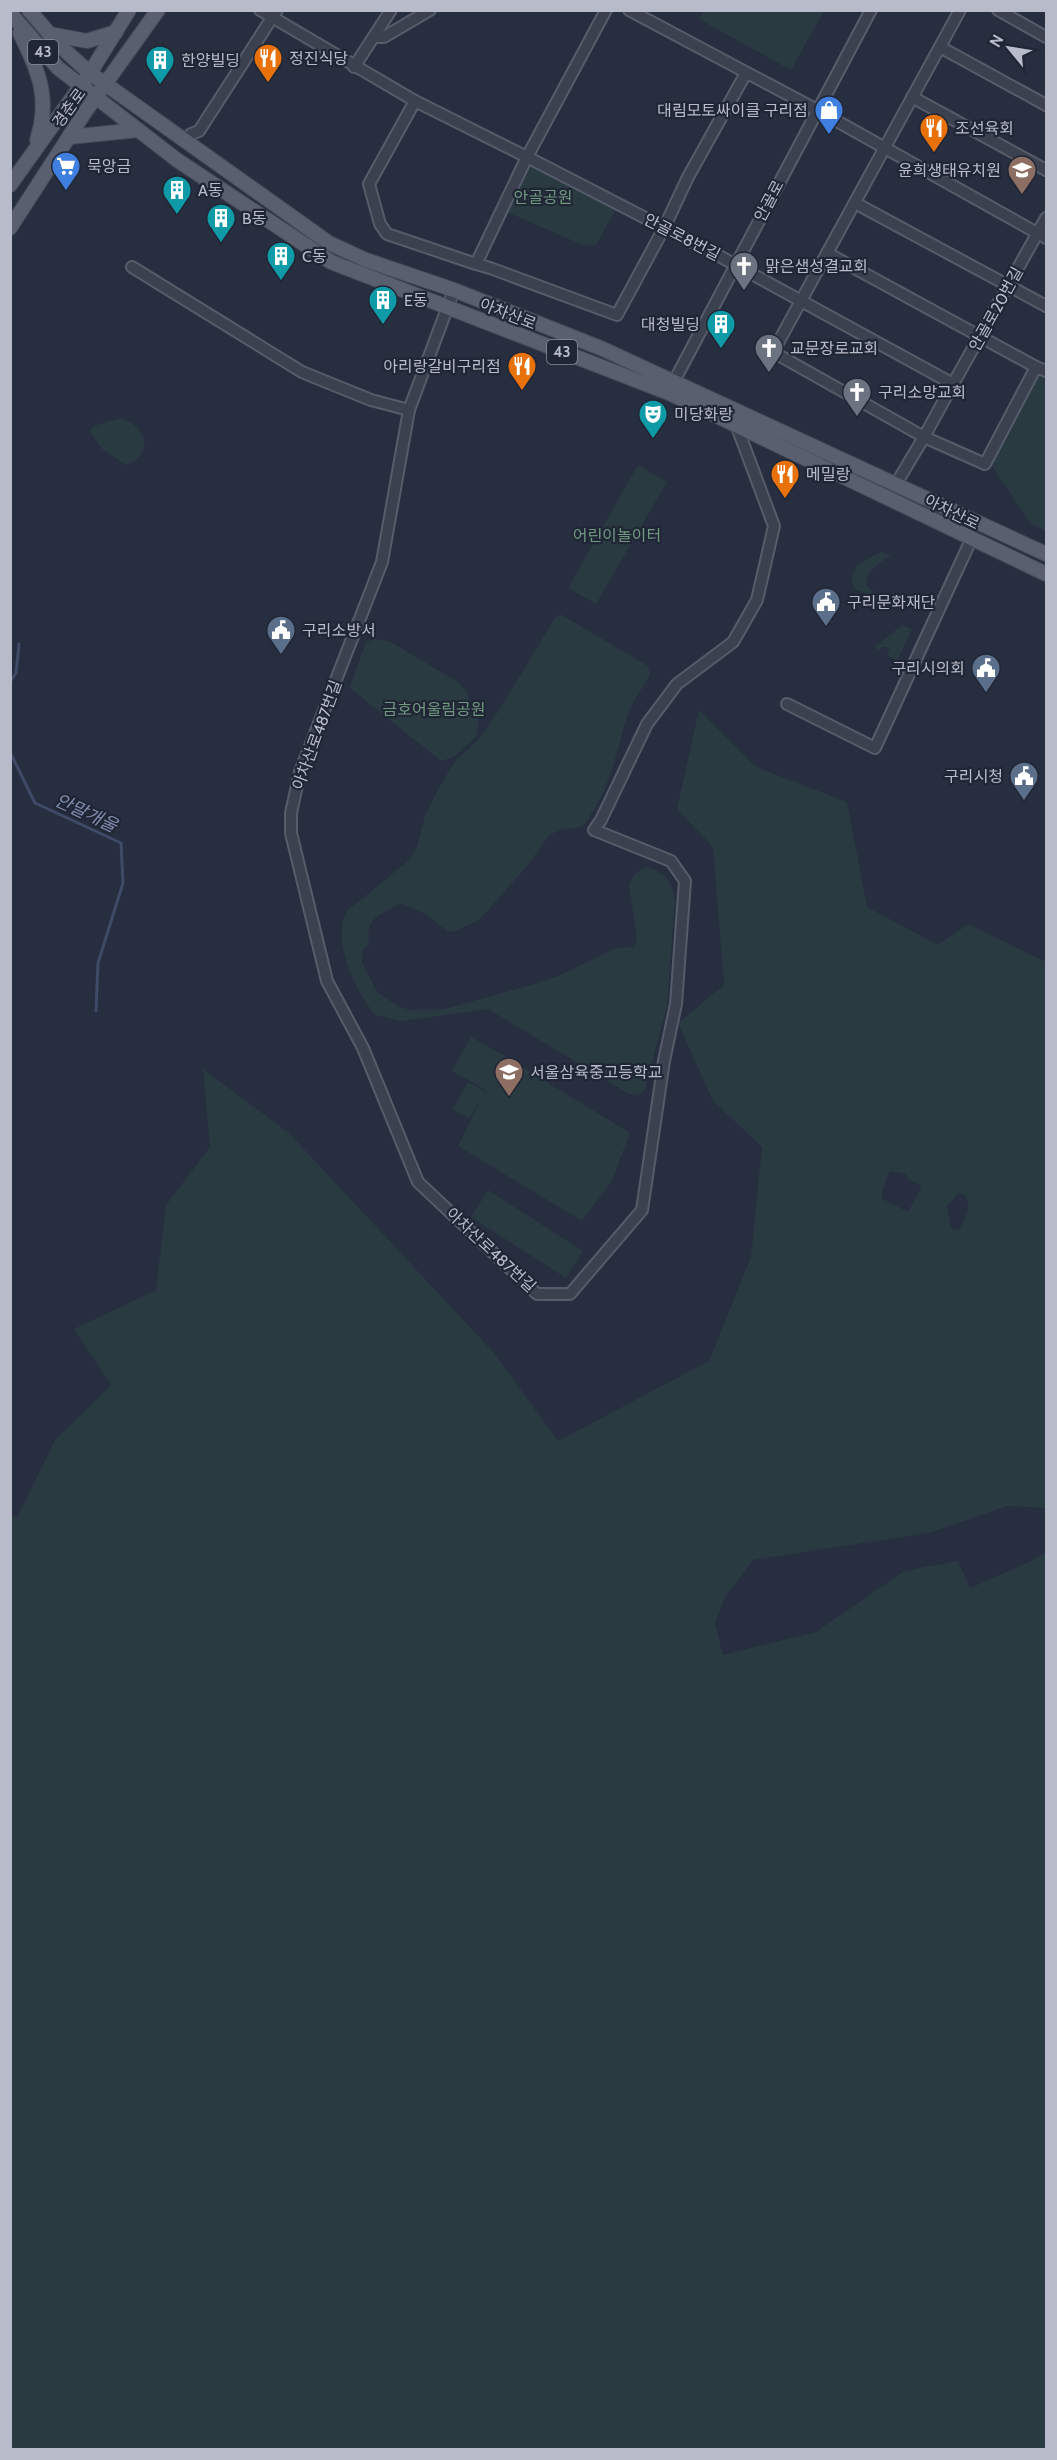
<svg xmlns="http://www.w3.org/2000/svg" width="1057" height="2460" font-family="Cabin,'Noto Sans KR',sans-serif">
<rect width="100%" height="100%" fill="#272e3f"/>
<g fill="#293a40" fill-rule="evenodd">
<polygon points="704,10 824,10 824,11 791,70 699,19"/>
<polygon points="527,157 619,204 596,245 585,246 502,210"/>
<polygon points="1039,373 1046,376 1046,531 1030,523 991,464"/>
<path d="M121 418C147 427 155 454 126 465L102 449 90 432 93 426Z"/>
<polygon points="638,465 667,482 596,604 568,588"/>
<path d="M880 552 891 555C879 563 854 579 874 592L872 596 855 589 851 580 857 565Z"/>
<path d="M560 614 648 666 650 675C642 689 630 704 626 720 616 757 607 797 582 827L561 830 549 835 528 865 479 920 455 931 448 932 426 914 400 903C378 917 365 917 369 945L363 949 362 963 378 993 398 1006 410 1010 445 1009 531 985 558 976 616 948 634 947 637 940 629 884 635 874 646 866C666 874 671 879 675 901L667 1006 645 1090 639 1095 629 1094 488 1009 402 1021 375 1015C355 990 331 941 347 911L408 861 416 850 425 816 436 793 450 769 457 759 478 740 499 710 555 618Z"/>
<polygon points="902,625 912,629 897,661 887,655 890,647 882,647 879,650 875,647"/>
<polygon points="375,639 389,641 458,682 466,691 479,722 476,737 454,757 441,761 350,688 366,642"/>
<path d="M699 710 756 767 847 802 867 907 938 945 968 924 1046 962V1508L1007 1506 929 1533 753 1560 725 1597 715 1623 723 1655 816 1632 904 1571 958 1561 970 1588 1025 1564 1046 1552V2449H11V1517L18 1516 55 1440 111 1385 74 1329 156 1290 166 1205 210 1147 203 1069 288 1132 494 1353 558 1441 709 1361 751 1257 762 1147 713 1101 678 1023 724 985 713 847 677 809ZM890 1171 906 1174 908 1179 922 1186 908 1212 881 1198 883 1188ZM958 1193 965 1195C972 1209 966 1218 958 1230L951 1228 947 1206Z"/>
<polygon points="471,1037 505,1056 497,1071 506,1057 630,1133 612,1181 582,1221 458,1146 480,1101 469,1119 453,1109 468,1082 485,1091 480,1101 486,1090 452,1071"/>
<polygon points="488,1190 583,1251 566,1278 471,1217"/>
</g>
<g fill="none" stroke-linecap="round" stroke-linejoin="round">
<g stroke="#3f4a67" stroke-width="3">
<polyline points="10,682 16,673 19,644"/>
<polyline points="10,752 35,803 121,843 123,883 98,963 96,1011"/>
</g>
<g stroke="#565c6a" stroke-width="14">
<g id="minor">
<polyline points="260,10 415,101"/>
<polyline points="606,10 527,157 721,257 953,384 924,437 985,464 1036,367 1046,371"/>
<polyline points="629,10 817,110 1046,238"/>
<polyline points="998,10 1046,37"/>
<polyline points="374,37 384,37 430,10"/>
<polyline points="940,47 1046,105"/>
<polyline points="354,67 391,10"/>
<polyline points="912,97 1046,170"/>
<polyline points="185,141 191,134 199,131 277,10"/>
<polyline points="855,203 1046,306"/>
<polyline points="827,253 1036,367"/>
<polyline points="476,264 527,157 415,101 369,184 380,224 387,234 476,264 490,268 617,315 664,228 688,177 746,73"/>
<polyline points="132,267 302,372 371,400 409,410"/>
<polyline points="454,290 409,410 382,562 300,772 291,813 291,833 327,981 363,1048 418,1182 537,1294 570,1294 642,1210 664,1061 676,1004 685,881 671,861 594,830 601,820 647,724 677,684 733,642 757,600 774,526 737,427"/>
<polyline points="953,384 1046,218"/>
<polyline points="671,387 871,10"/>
<polyline points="896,484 924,437 773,352 960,10"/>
<polyline points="787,704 875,748 971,540"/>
</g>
</g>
<g stroke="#454a58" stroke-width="16">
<g id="major">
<polyline points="29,10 60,46 90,73 329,243 366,260 454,290 603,349 1046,554"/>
<polyline points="10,13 58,68 97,98 177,160 331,262 669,393 1046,574"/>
<path d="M20 33C38 71 51 98 37 140"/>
<polyline points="49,34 87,41 116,32"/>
<polyline points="69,137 138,130"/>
<polyline points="10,185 90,73 129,10"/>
<polyline points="10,228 85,112 158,10"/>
</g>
</g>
<use href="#minor" stroke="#3b414f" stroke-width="10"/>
<use href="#major" stroke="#5a5f6f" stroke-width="14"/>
</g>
<defs>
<g id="restaurant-pin" transform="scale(1.5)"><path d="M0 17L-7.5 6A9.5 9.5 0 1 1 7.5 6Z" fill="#e8710a" stroke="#202635"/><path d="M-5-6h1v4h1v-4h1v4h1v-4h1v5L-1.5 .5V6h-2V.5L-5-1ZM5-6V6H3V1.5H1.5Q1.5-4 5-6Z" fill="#fff"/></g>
<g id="building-pin" transform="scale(1.5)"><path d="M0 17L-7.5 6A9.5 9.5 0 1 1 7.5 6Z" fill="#0f9aa8" stroke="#202635"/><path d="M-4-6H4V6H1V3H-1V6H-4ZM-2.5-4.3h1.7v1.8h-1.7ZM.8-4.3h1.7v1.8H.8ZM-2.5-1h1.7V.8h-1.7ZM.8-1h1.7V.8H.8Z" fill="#fff"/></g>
<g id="shop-pin" transform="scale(1.5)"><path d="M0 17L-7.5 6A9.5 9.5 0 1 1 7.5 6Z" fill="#3f7fe0" stroke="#202635"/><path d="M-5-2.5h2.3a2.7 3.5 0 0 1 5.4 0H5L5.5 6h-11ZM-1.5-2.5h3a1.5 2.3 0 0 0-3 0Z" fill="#fff"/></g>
<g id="supermarket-pin" transform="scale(1.5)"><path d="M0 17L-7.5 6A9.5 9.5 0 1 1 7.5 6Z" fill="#3f7fe0" stroke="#202635"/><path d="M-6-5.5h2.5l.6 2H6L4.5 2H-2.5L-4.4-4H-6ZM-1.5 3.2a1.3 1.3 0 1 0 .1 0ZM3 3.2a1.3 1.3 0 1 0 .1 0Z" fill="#fff"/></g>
<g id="school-pin" transform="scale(1.5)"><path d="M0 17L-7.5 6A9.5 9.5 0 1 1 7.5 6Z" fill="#8d6e63" stroke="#202635"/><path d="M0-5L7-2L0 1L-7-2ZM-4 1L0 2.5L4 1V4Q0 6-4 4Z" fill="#fff"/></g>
<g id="church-pin" transform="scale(1.5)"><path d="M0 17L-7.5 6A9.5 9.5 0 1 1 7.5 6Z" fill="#6b7280" stroke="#202635"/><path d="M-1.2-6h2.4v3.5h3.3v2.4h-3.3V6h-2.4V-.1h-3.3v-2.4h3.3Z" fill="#fff"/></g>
<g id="theatre-pin" transform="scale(1.5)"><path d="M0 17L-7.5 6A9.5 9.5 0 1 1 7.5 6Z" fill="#0f9aa8" stroke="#202635"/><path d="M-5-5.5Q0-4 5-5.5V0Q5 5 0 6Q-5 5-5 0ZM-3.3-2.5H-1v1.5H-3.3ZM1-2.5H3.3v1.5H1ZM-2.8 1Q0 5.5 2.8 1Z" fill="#fff"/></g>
<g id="civic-pin" transform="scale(1.5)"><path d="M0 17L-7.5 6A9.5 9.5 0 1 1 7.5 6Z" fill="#5c6f8a" stroke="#202635"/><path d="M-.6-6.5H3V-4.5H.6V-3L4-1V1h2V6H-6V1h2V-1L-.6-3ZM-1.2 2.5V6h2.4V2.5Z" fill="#fff"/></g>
</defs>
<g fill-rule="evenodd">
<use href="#restaurant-pin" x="268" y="58"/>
<use href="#building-pin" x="160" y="60"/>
<use href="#shop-pin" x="829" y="110"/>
<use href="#restaurant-pin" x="934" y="128"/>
<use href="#supermarket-pin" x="66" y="166"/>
<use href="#school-pin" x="1022" y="170"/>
<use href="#building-pin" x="177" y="190"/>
<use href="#building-pin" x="221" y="218"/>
<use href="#building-pin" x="281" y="256"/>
<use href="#church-pin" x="744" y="266"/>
<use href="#building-pin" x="383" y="300"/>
<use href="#building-pin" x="721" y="324"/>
<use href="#church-pin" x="769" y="348"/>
<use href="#restaurant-pin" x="522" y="366"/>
<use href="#church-pin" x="857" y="392"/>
<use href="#theatre-pin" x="653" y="414"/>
<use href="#restaurant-pin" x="785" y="474"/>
<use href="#civic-pin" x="826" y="602"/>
<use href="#civic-pin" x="281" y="630"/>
<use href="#civic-pin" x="986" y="668"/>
<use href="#civic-pin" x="1024" y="776"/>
<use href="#school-pin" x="509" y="1072"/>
</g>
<g text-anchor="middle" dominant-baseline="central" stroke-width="4.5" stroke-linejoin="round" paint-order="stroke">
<g fill="#202635" stroke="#8a8f9d" stroke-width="1.5">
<rect x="28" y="40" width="30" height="24" rx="4.5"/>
<rect x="547" y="340" width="30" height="24" rx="4.5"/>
</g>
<g font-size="15" font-weight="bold" fill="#b8bcca">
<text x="43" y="52">43</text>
<text x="562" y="352">43</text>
</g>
<g font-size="16" fill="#b8bcca" stroke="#202635" text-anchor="start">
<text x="289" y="58">정진식당</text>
<text x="181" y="60">한양빌딩</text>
<text x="808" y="110" text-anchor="end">대림모토싸이클 구리점</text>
<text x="955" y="128">조선육회</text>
<text x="87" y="166">묵앙금</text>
<text x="1001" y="170" text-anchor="end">윤희생태유치원</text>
<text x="198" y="190">A동</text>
<text x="242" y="218">B동</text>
<text x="302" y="256">C동</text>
<text x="765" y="266">맑은샘성결교회</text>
<text x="404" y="300">E동</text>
<text x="700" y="324" text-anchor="end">대청빌딩</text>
<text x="790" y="348">교문장로교회</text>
<text x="501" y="366" text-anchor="end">아리랑갈비구리점</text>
<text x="878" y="392">구리소망교회</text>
<text x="674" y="414">미당화랑</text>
<text x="806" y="474">메밀랑</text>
<text x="847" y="602">구리문화재단</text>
<text x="302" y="630">구리소방서</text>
<text x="965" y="668" text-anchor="end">구리시의회</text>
<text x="1003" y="776" text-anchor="end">구리시청</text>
<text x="530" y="1072">서울삼육중고등학교</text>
</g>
<g font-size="16" fill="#b8bcca" stroke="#202635">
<text transform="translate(69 108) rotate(-54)">경춘로</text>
<text transform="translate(769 201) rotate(-62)">안골로</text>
<text transform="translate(682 237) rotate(27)">안골로8번길</text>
<text transform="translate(996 309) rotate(-61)">안골로20번길</text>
<text transform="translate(508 314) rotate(21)">아차산로</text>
<text transform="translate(952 512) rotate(26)">아차산로</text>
<text transform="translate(317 735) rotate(-70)">아차산로487번길</text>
<text transform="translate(491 1250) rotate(43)">아차산로487번길</text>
</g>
<g font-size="16" fill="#719980" stroke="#202635">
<text x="543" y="197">안골공원</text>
<text x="617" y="535">어린이놀이터</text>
<text x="434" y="709">금호어울림공원</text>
</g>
<g font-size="18" font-style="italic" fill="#828eaf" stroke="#202635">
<text transform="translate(86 813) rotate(25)">안말개울</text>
</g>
</g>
<rect width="1057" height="2460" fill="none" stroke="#b8bcca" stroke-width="24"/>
<g transform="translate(1009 48) rotate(300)" stroke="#202635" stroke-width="4.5" paint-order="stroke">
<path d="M0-4.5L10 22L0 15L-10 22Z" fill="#b8bcca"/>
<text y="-9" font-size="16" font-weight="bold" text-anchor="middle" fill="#b8bcca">N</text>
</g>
</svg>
